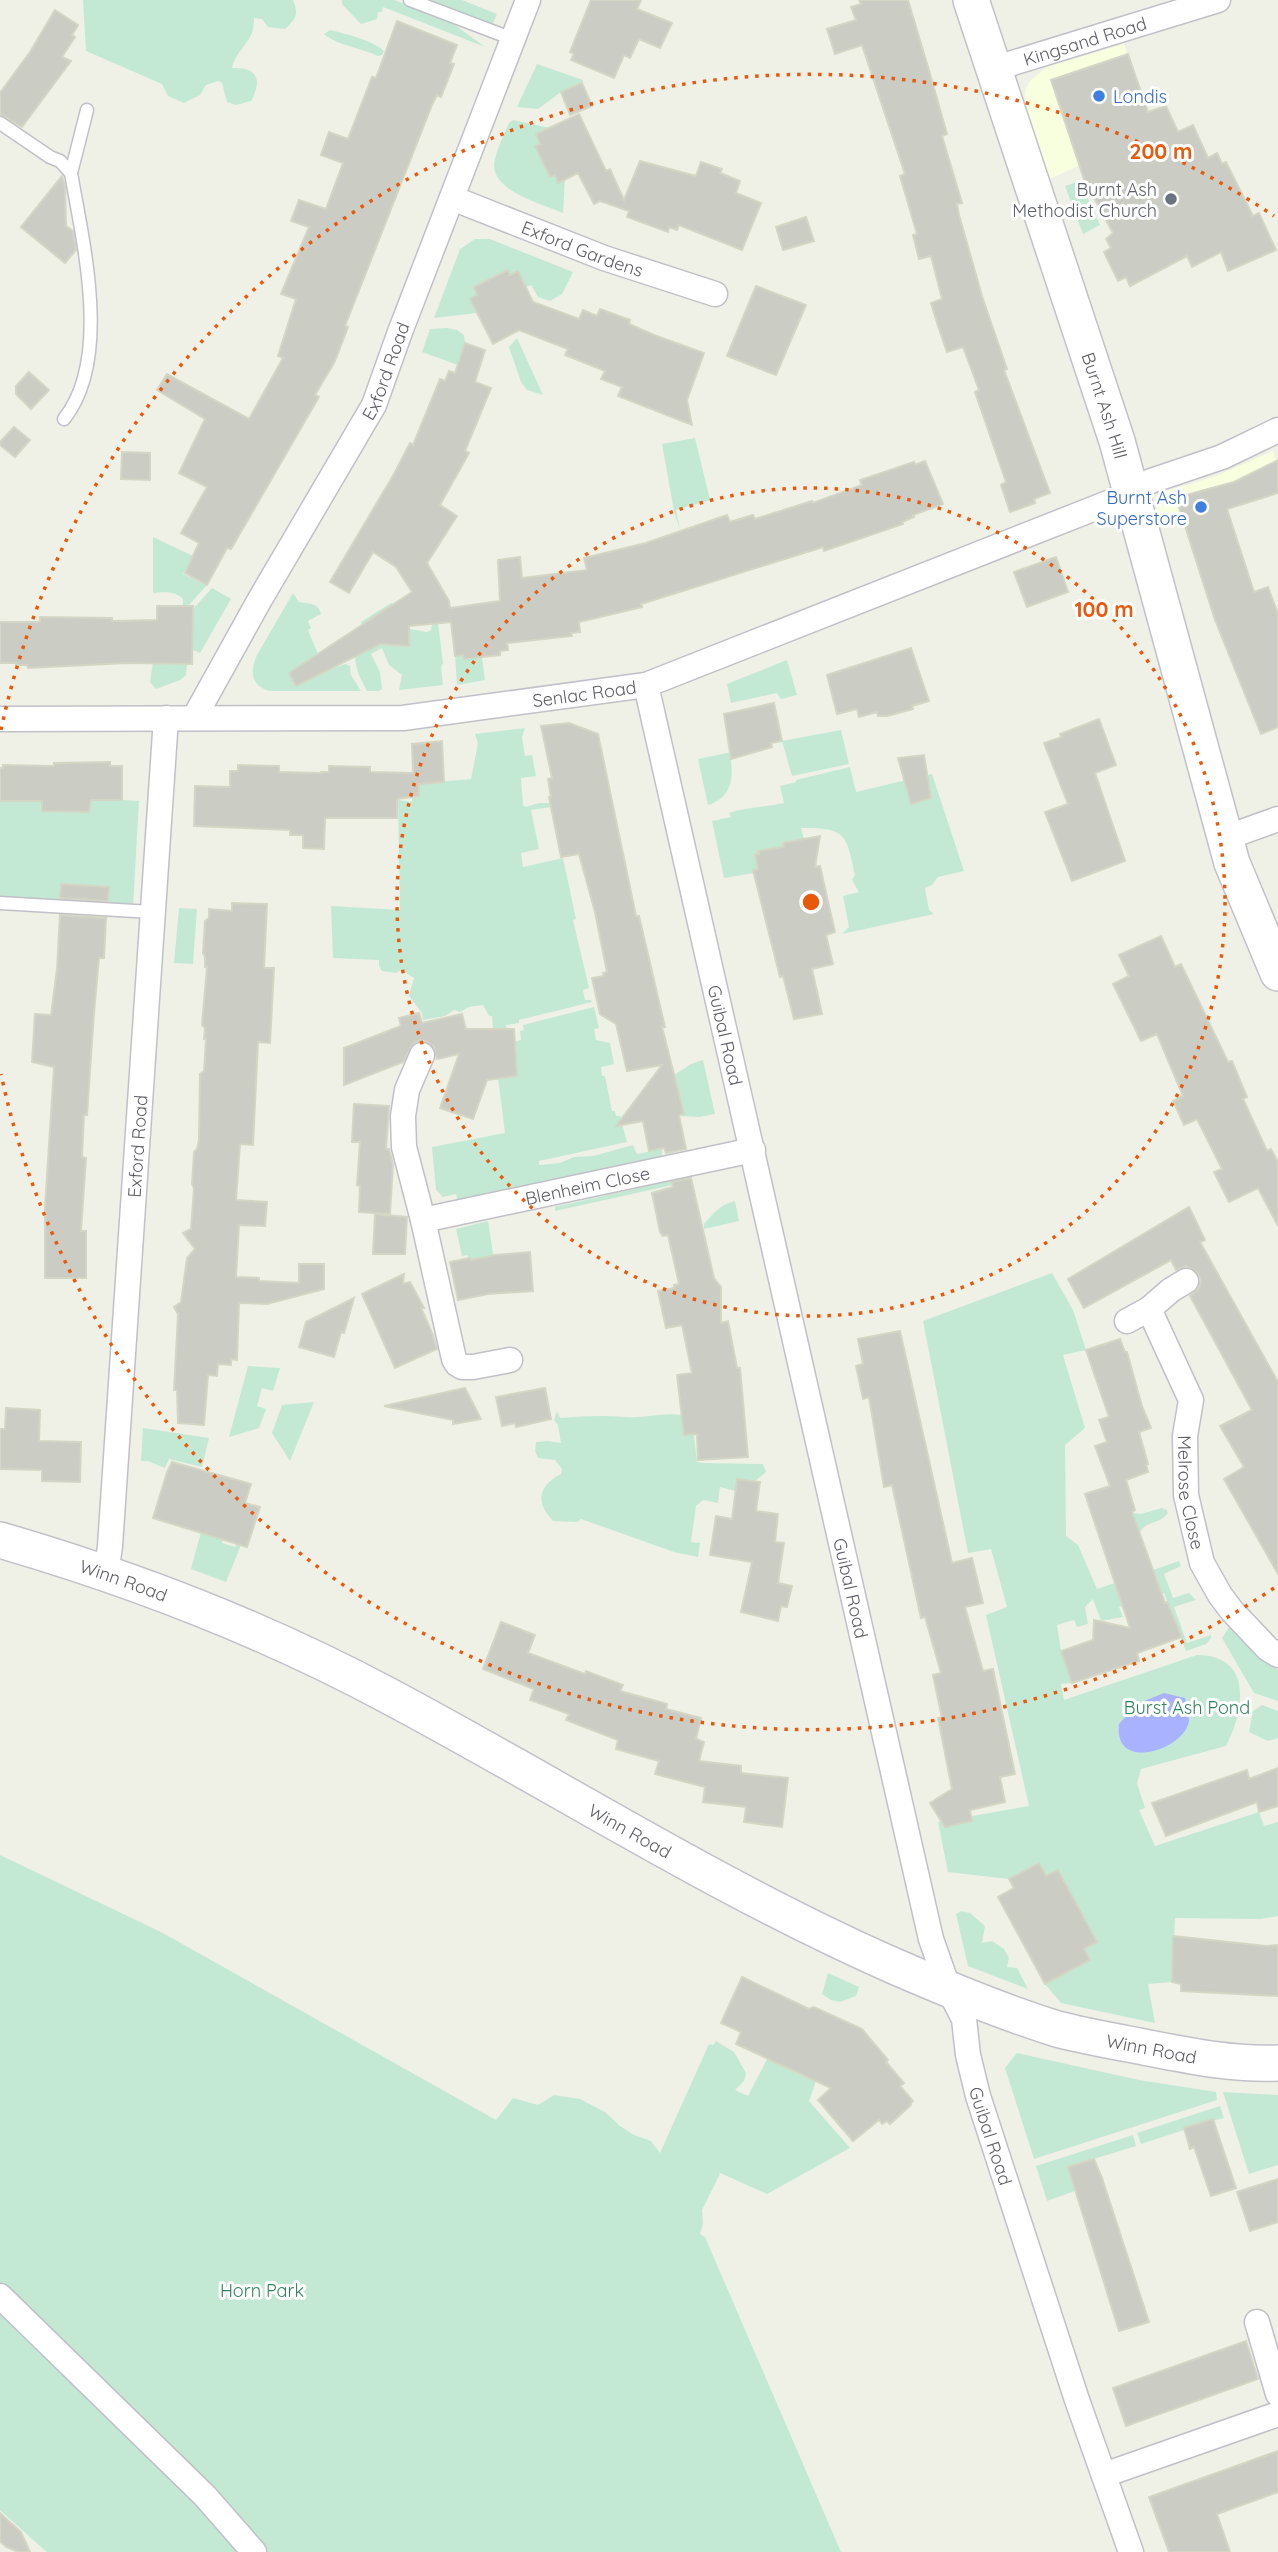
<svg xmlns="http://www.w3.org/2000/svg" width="1278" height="2552" font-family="Quicksand,sans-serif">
<rect width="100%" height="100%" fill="#eff1e7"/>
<g fill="#f8ffde">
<polygon points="1124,44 1148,111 1166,106 1171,117 1074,168 1047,180 1025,103 1025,90 1030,81 1047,67"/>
<polygon points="1273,451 1278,466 1278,493 1163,528 1156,505 1162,492 1214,477"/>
</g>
<g fill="#c3e9d4">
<path d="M83 0H293C299 14 296 19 285 29L268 27 262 19 254 18C255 43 237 47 232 68 257 67 263 79 251 101L236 105 227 102 222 83 218 81 206 85 200 95 184 103 168 96 162 84 86 51Z"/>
<polygon points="342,0 394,0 447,19 485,47 383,7 382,12 378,12 377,19 361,24 342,4"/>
<polygon points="420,0 462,0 497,14 493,23 488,23"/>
<path d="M330 30C346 34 372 40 384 51L382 55 378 56C362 48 338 46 324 34Z"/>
<polygon points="537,64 583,80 582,83 561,92 538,109 517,107"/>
<path d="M513 120 550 128 536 134 540 144 535 146 550 177 555 175 565 179 563 213C542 204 494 192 494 165 495 152 504 135 509 123Z"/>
<polygon points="1080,181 1100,225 1083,234 1065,186"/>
<polygon points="475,239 490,239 573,272 562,294 550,301 538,297 531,285 526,287 518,272 510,275 507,271 474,287 477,295 470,299 477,313 434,318 460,249"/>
<polygon points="447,328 457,330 464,335 465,343 458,365 422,352 430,329"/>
<polygon points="517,338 543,395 527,390 521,382 509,347"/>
<polygon points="695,438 710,500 676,510 680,530 674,511 662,444"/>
<path d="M153 537 193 556 183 574 207 585 188 606H183V599C176 591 163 592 153 593Z"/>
<polygon points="212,588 231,599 200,653 193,650 193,609"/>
<path d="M293 593 299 602C309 604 318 602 321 614L308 621 311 628 308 630 325 671 345 664 350 666 351 675 361 691H270C250 686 250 671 257 655Z"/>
<path d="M391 603 407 612 410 629 427 632 431 630 432 624 438 623 443 663 441 667 443 685 399 690 402 675 389 665 382 648 371 654 380 672 382 689 379 691H367C352 663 353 658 362 626L361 622Z"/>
<polygon points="463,655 464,659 482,657 485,680 457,685 455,656"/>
<polygon points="787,660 797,695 781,699 777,693 731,703 727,684"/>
<polygon points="153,662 187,664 186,675 180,680 156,689 150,682"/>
<polygon points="525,728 522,737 525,756 532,755 536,776 521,778 523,805 526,807 539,803 550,803 551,807 531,810 539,849 521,853 523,867 563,858 576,919 573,920 589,988 583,990 585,1000 591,1000 592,1002 519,1020 519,1023 506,1025 507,1029 493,1029 492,1016 489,1016 483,1005 469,1007 460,1012 454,1010 445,1016 423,1020 422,1013 409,996 414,978 401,970 396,973 382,971 379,966 379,960 333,958 331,906 400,910 398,800 412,802 412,784 471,779 478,743 475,734"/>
<polygon points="841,730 849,764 792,776 782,741"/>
<path d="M732 752 730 755C734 778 732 797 708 805L698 759Z"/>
<path d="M850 767 856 792 932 774 964 871 938 877 932 885 925 888 929 910 934 914 842 934 849 927 843 896 859 892 852 880 855 875C846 834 847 828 801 828L805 843H783L784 847 759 851 755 855 758 869 754 870V873L724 878 712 821 731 817 729 813C746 807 766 807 784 803L780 786 796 782V780Z"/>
<polygon points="122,800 139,801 133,907 0,898 0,801"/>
<polygon points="179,908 197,909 193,964 174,963"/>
<polygon points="594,1007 599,1028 594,1029 596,1040 610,1043 614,1064 601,1067 602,1076 605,1076 612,1111 615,1111 616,1116 620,1116 627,1142 539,1161 539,1165 560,1163 574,1157 593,1156 633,1145 637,1154 662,1149 662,1157 458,1202 456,1194 443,1197 436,1190 432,1147 505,1133 494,1046 521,1040 520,1031 524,1030 523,1025"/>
<polygon points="703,1060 715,1114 699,1117 680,1116 684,1113 680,1098 676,1099 675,1095 679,1093 676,1079 671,1077 691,1064"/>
<polygon points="690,1176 691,1181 555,1211 555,1207"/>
<path d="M735 1201 739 1221 704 1229V1224C714 1213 719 1205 735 1201Z"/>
<polygon points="488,1221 494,1260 483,1258 471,1260 467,1255 462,1256 456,1229"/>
<path d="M1052 1273 1073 1310 1086 1350 1063 1355 1085 1428 1065 1445 1066 1536 1078 1545 1097 1589 1179 1561 1181 1566 1164 1574 1173 1598 1189 1593 1196 1600 1174 1607 1187 1643 1211 1635V1638L1206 1644 1186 1651 1164 1593 1119 1607 1123 1617 1101 1621 1093 1599 1085 1607 1088 1624 1077 1627 1074 1620 1057 1625 1061 1651 1072 1683 1061 1684 1064 1700 1197 1655C1253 1655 1245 1710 1226 1746L1141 1769 1137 1783 1145 1808 1139 1810 1155 1846 1259 1812 1264 1826 1278 1822V1916L1261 1919 1175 1918 1172 1982 1148 1984 1155 2023 1061 2003 1045 1984 1090 1960 1039 1863 1009 1879 948 1872 938 1822 1029 1806 986 1615 1007 1607 991 1549 968 1553 923 1321Z"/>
<polygon points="248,1366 280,1368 273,1391 262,1388 257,1406 266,1409 259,1428 229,1437"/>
<polygon points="314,1402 290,1461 272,1433 282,1405"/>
<path d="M557 1411 560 1418C582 1416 604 1415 626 1417 647 1419 670 1409 692 1418L697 1462 702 1463 763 1464 766 1472 755 1481 737 1479 735 1491 720 1487 718 1503 703 1500 696 1506 691 1542 700 1543 698 1557 674 1552 581 1519 577 1522 553 1521C535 1502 538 1486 561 1474L562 1469 555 1460 538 1458 535 1451 536 1442 548 1441 561 1443 558 1425 554 1420Z"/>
<polygon points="143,1428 209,1438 202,1467 169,1459 165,1468 148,1461 141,1461"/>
<path d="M1162 1508 1167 1510 1168 1513C1161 1524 1146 1521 1141 1531H1138L1132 1513 1141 1514Z"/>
<polygon points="201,1532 223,1539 222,1543 235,1547 237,1543 241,1545 226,1582 191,1569"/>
<path d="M1230 1626C1248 1646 1253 1656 1278 1670V1701L1254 1693 1222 1638Z"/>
<polygon points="1262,1705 1278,1711 1278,1738 1268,1741 1249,1732 1253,1711"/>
<polygon points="0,1855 161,1932 496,2120 513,2098 538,2105 554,2095 580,2099 605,2112 620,2126 634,2135 651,2141 660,2153 709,2044 713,2045 716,2041 734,2052 746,2073 744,2081 735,2090 748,2096 777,2040 798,2050 790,2070 810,2079 818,2076 809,2101 850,2148 767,2194 718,2172 720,2174 702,2210 703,2224 700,2234 705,2237 841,2552 47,2552 42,2548 0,2510"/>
<polygon points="961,1911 970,1913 985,1926 982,1943 992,1941 1004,1949 1009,1958 1007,1967 1017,1968 1028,1989 968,1966 956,1914"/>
<polygon points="828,1973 859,1987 856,1996 840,2002 831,2000 822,1994"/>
<polygon points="1017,2053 1139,2080 1216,2092 1217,2100 1034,2159 1005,2068"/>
<polygon points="1223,2092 1278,2095 1278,2165 1249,2174"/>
<polygon points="1220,2106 1224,2118 1184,2128 1184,2130 1141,2144 1137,2133"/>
<polygon points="1133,2135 1136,2146 1068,2167 1075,2191 1047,2201 1036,2166"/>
</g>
<path fill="#a9b2ff" d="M1164 1693 1185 1698C1187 1705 1190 1713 1189 1720 1187 1749 1113 1774 1119 1724L1137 1704Z"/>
<g fill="#cbccc3" stroke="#d4d6c5" stroke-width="2">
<polygon points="591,0 641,0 637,9 672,23 660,48 639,39 630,58 624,55 614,78 571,60 574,54 570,52"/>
<polygon points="859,0 908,0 928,67 947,134 942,136 962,203 957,204 959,215 982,296 1007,369 1004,370 1050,493 1034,499 1035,503 1010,512 1001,485 1006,482 975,392 979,390 963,347 947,352 938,326 931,303 942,299 931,256 919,259 913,235 917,234 900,176 905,174 862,45 835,54 827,29 856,20 851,7 861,4"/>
<polygon points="55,10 78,25 72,35 75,37 62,57 71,61 22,127 0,114 0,93 30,52"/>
<polygon points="397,21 457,45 450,63 454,64 441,97 437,95 432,105 345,326 348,327 335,361 315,395 319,397 231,549 227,548 207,585 185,573 199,543 181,533 207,487 179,473 205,419 157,390 167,374 249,419 283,358 278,356 296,299 281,294 309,227 291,221 299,200 326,209 343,163 321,155 329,132 348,139 372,77 376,78"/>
<polygon points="1128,54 1148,112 1166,106 1178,132 1193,125 1208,158 1217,153 1222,164 1226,162 1253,216 1259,213 1276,250 1228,271 1221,252 1192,267 1187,256 1130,286 1126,277 1118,281 1104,252 1111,248 1106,239 1113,233 1084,179 1051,80"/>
<polygon points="582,83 592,106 570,115 561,92"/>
<polygon points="579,114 606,171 610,169 624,200 640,161 696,176 701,162 722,169 720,173 740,181 736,193 761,203 742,250 679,225 677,230 669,227 668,232 627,217 629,211 600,201 594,204 578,173 558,183 555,175 550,177 535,146 540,144 536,134"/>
<polygon points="62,176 65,187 66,226 73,231 76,250 65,263 21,227"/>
<polygon points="806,217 814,241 783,250 776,227"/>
<polygon points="508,270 510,275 518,271 533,302 579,319 583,310 597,316 600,309 630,320 629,324 654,335 704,353 687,400 692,425 618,396 622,387 601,379 605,371 565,355 568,349 519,330 493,344 470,299 477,295 474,287"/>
<polygon points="756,286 806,305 776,375 727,356"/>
<polygon points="465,343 485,350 475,382 491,388 465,451 469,453 440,505 457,516 427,563 449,601 450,608 500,601 498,560 520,557 522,578 587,570 584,558 646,543 727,515 730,522 753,515 755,519 812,501 813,503 862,485 860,480 914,462 915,465 925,461 943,504 913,515 914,517 902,522 903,524 824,551 823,547 641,604 642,607 579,622 580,632 571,633 572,636 507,643 508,650 500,651 500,655 464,659 463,655 455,656 451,622 409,626 409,646 380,644 296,686 289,673 412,592 396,567 373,552 349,593 330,582 394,474 410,443 413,445 440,379 445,381 449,371 455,373"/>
<polygon points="29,372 49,390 31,409 16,394 16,386"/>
<polygon points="14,427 30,440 15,457 0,445 0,442"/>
<polygon points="122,452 150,453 150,480 121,479"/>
<polygon points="1278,460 1278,493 1227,509 1254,592 1268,587 1278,614 1278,727 1261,734 1215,620 1178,504 1182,496 1234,482"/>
<polygon points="1056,557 1068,592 1027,607 1014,572"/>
<polygon points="157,606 193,606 192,664 127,663 28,668 27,665 16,665 16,663 0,663 0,622 40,622 40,617 112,618 112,621 157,620"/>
<polygon points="911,648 929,701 912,706 913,709 887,716 878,716 877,712 859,717 857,709 837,714 827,675"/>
<polygon points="774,703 782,741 771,743 772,747 731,759 724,714"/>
<polygon points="1099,719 1116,765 1095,773 1125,861 1072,881 1045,812 1068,804 1044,743 1062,737 1060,734"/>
<polygon points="569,723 598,734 636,916 639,916 665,1027 662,1027 684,1114 679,1115 686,1149 666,1153 664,1148 649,1151 643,1121 616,1126 662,1065 627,1071 616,1024 600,1014 592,978 604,976 603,973 607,972 595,912 579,854 561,857 549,797 551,797 548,779 552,778 541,726"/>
<polygon points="442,741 444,782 419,784 419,796 397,799 397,818 325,818 324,849 303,848 303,835 290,835 290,830 194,826 195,786 230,787 230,771 238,771 238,765 279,766 279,772 321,773 321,772 329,772 329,766 370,767 370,772 413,773 412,744"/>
<polygon points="924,755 931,798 911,804 898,758"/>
<polygon points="110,762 110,766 122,766 122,800 91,800 89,812 42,811 42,801 0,801 0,768 3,768 3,765 54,766 54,763"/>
<polygon points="820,836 815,867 820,866 835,932 826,935 833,964 812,969 822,1014 794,1019 783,976 780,977 753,870 758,869 755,854 759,854 758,851 784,847 783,843"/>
<polygon points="61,884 109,887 108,901 60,898"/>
<polygon points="232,903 267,904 264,968 274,968 270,1043 258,1042 253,1145 240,1144 236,1200 267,1202 265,1226 239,1225 236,1277 259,1278 259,1281 299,1283 299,1264 324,1264 324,1289 267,1304 239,1303 237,1360 231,1359 231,1365 218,1364 217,1376 208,1375 204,1425 178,1423 177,1390 174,1390 178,1314 174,1307 181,1302 187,1258 195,1249 183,1233 191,1229 194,1188 192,1184 194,1152 197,1149 199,1140 200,1074 204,1071 206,1039 204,1039 205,1028 202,1025 207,967 205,967 205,957 203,953 205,921 209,918 209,909 232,911"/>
<polygon points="60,915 106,918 104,958 99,958 94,1013 87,1115 84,1115 82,1157 86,1158 81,1231 86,1231 86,1278 45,1278 45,1207 54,1067 32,1062 35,1014 51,1015 57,969"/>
<polygon points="1161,936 1175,967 1181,964 1228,1062 1232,1061 1247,1097 1243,1099 1267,1151 1271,1149 1278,1162 1278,1226 1258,1188 1229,1202 1214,1172 1222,1169 1197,1119 1184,1125 1173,1101 1183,1096 1157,1034 1141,1041 1113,984 1129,976 1119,955"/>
<polygon points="419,1013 422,1023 462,1014 466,1029 514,1029 517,1076 487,1080 473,1119 440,1108 459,1054 437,1059 434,1047 427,1041 420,1040 413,1044 403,1062 344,1085 344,1048 401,1026 399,1018"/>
<polygon points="354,1104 389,1106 386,1149 389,1149 393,1164 390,1214 359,1212 360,1186 357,1185 360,1142 352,1142"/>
<polygon points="691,1178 714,1278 721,1287 721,1323 728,1321 737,1368 740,1368 748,1457 698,1460 697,1434 684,1435 677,1375 692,1373 682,1325 666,1328 658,1291 674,1288 674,1285 679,1284 668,1235 663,1236 660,1232 652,1193 673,1187 672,1182"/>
<polygon points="1189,1207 1205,1240 1200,1242 1278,1382 1278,1574 1224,1479 1244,1467 1220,1426 1252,1410 1190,1296 1199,1288 1201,1280 1198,1273 1186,1266 1176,1270 1171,1260 1084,1308 1068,1279"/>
<polygon points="375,1214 407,1217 405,1254 373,1254"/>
<polygon points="530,1252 533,1291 488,1294 458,1300 450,1262 470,1258 471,1260 495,1255"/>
<polygon points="404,1274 403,1284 410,1282 424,1308 421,1308 433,1335 437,1349 395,1368 362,1294"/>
<polygon points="354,1298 344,1333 341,1332 334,1357 299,1347 306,1322"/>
<polygon points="900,1331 952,1563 972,1558 983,1603 965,1607 983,1671 993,1669 1015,1774 1000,1777 1005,1802 970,1810 972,1821 945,1827 930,1803 952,1789 938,1718 942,1718 933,1675 941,1673 925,1617 921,1618 892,1485 884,1487 869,1397 863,1399 856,1366 863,1364 858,1339"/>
<polygon points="1120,1339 1125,1352 1127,1352 1142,1406 1151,1428 1139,1432 1148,1464 1146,1465 1148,1472 1126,1480 1135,1510 1132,1512 1165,1603 1167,1602 1182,1637 1137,1653 1139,1661 1072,1683 1061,1651 1093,1640 1094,1620 1130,1628 1085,1494 1110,1486 1095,1446 1107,1442 1099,1420 1109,1417 1086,1350"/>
<polygon points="465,1388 481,1419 453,1424 453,1420 384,1406"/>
<polygon points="545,1388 551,1419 516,1427 515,1423 502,1426 496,1397"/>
<polygon points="6,1408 40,1410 39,1441 81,1442 80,1482 42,1481 42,1470 0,1469 0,1429 5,1429"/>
<polygon points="172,1462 251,1484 245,1503 260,1507 247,1547 153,1518 167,1472"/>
<polygon points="737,1479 760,1482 756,1511 778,1514 775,1542 784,1543 778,1583 792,1586 787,1607 781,1606 778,1621 741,1612 752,1562 710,1555 716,1516 732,1519"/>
<polygon points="501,1622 535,1635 528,1653 585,1674 586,1671 623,1685 620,1691 667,1704 666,1709 701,1718 696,1739 704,1742 699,1761 741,1766 741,1773 788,1778 782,1827 744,1822 746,1807 703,1802 705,1787 655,1774 659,1761 616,1749 618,1740 566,1720 569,1714 530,1700 534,1689 483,1669"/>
<polygon points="1278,1768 1278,1806 1259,1812 1257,1802 1166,1836 1152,1803 1247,1770 1249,1779"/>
<polygon points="1039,1863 1046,1876 1058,1870 1097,1942 1084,1949 1090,1960 1045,1984 998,1897 1014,1888 1009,1879"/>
<polygon points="1173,1936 1266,1946 1278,1945 1278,1996 1181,1991 1181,1984 1172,1982"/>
<polygon points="742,1977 809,2009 814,2007 862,2029 888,2060 886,2062 904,2083 900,2086 913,2101 910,2104 911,2105 890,2124 887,2121 882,2124 879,2120 853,2141 818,2100 831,2088 736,2044 741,2032 721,2023"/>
<polygon points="1213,2119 1236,2188 1211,2196 1194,2147 1190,2149 1184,2128"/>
<polygon points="1094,2159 1102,2178 1149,2322 1119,2331 1068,2167"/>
<polygon points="1278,2179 1278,2222 1250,2231 1237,2192"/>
<polygon points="1246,2341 1258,2379 1126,2426 1113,2388"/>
<polygon points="1278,2451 1278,2492 1217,2514 1230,2552 1169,2552 1149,2497"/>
<polygon points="0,2513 21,2532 30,2552 19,2552 6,2547 0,2541"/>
</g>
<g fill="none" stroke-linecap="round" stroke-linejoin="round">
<g stroke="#c1c0c8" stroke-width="15">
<g id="lane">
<polyline points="410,0 513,39"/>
<path d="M0 123 50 157 60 161 71 173C83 243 112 359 64 419"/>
<polyline points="71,173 87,110"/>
<polyline points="0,903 152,912"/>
</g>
</g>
<g stroke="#c1c0c8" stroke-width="27">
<g id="street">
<path id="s1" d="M993 69 1218 0"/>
<path id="s2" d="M452 198 604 258 715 294"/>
<path id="s3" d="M646 685 931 1939 949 1990 964 2019 968 2055 978 2096 1077 2400 1131 2552"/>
<path id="s4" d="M194 718 259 601 374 405 400 332 528 0"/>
<path id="s5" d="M0 719 403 718 646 685 1113 501 1151 481 1222 457 1278 430"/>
<polyline points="1225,838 1278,819"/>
<polyline points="422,1055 407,1090 403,1116 404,1147 423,1220 454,1359 457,1364 462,1367 473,1367 510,1360"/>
<path id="s6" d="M423 1220 753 1150"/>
<path id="s7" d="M1186 1281 1171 1290 1149 1309 1191 1400 1185 1436 1186 1495 1202 1563 1220 1595 1232 1611 1268 1649 1278 1655"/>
<polyline points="1127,1321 1149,1309"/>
<path id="s8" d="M106 1574 110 1546 166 718"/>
<polyline points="0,2296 205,2496 254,2552"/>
<polyline points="1257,2322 1278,2394"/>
<polyline points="1104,2475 1278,2414"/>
</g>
</g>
<g stroke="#c2c1ca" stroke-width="38">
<g id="secondary">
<path id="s9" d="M971 0 1117 441 1232 863 1278 973"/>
<path id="s10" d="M0 1540C134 1579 266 1630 389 1696 558 1786 719 1889 894 1966 947 1989 1002 2012 1057 2029 1084 2036 1112 2041 1139 2046 1185 2055 1231 2065 1278 2063"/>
</g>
</g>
<use href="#lane" stroke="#fff" stroke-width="12"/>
<use href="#street" stroke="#fff" stroke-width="24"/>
<use href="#secondary" stroke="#fff" stroke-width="35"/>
</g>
<g fill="none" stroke="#e8590c" stroke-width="3.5" stroke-dasharray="3.5 7">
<circle cx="811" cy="902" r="414"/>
<path d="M1274 1588A828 828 0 0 1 1 1074M1 730A828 828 0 0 1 1274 216"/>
</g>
<g fill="#3f7fe0" stroke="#fff" stroke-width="2.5">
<circle cx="1099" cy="96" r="7"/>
<circle cx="1201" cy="507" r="7"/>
</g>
<circle fill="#6b7280" stroke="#fff" stroke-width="2.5" cx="1171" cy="199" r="7"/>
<g text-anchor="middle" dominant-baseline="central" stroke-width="6" stroke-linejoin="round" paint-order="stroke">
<g font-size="18" fill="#5e5e68" stroke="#fff">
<text stroke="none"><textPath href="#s1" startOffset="96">Kingsand Road</textPath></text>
<text stroke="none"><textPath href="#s2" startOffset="140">Exford Gardens</textPath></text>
<text stroke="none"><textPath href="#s4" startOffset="397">Exford Road</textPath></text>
<text stroke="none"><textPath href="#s9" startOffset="427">Burnt Ash Hill</textPath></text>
<text stroke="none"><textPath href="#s5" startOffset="586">Senlac Road</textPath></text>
<text stroke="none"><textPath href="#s3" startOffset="359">Guibal Road</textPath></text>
<text stroke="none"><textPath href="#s8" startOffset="429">Exford Road</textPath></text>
<text stroke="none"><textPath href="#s6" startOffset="168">Blenheim Close</textPath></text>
<text stroke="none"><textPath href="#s7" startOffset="240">Melrose Close</textPath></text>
<text stroke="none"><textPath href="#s10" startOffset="130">Winn Road</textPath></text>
<text stroke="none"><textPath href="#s3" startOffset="926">Guibal Road</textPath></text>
<text stroke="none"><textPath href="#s10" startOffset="696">Winn Road</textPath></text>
<text stroke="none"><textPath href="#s10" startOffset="1264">Winn Road</textPath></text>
<text stroke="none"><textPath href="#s3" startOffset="1493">Guibal Road</textPath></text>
</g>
<g font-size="18" fill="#366cbe" stroke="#fff" text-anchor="start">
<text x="1113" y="96">Londis</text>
<text x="1187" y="497" text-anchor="end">Burnt Ash<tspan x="1187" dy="21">Superstore</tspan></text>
</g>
<g font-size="18" fill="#5b616d" stroke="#fff" text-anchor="end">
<text x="1157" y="189">Burnt Ash<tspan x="1157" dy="21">Methodist Church</tspan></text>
</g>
<g font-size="18" fill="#30845b" stroke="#fff">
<text x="1187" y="1707">Burst Ash Pond</text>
<text x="262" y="2290">Horn Park</text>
</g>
</g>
<circle cx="811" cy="902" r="10" fill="#e8590c" stroke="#fff" stroke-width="3.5"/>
<g font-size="21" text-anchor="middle" font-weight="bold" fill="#e8590c" stroke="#fff" stroke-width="6" stroke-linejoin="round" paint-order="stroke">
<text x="1161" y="159">200 m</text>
<text x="1104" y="617">100 m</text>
</g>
</svg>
